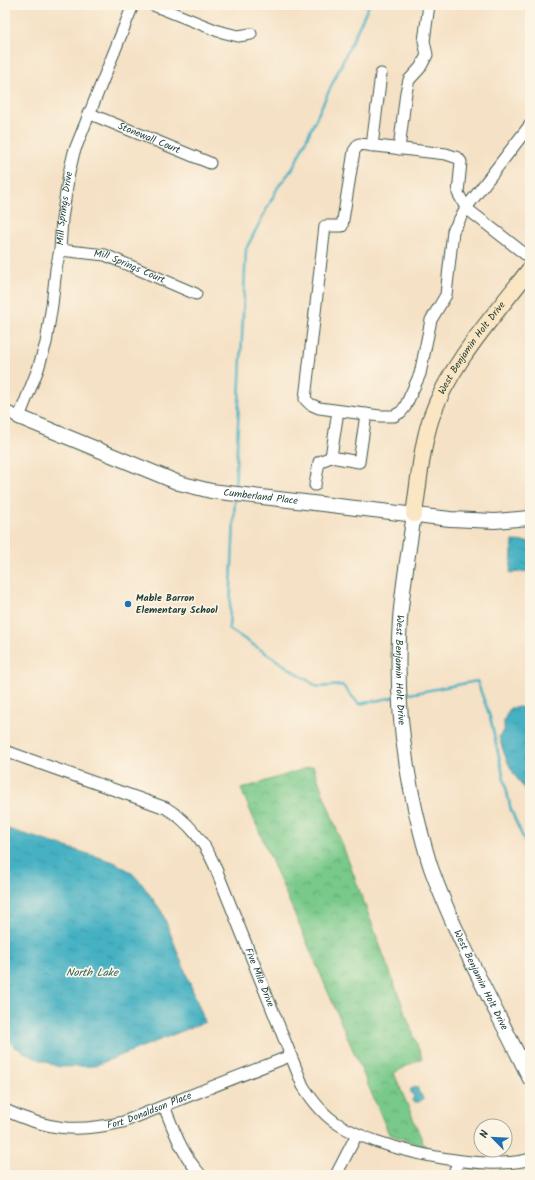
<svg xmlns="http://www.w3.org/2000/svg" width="535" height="1180" font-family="Kalam,sans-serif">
<defs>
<pattern id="park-crowns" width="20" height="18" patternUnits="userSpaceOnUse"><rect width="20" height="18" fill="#78c98a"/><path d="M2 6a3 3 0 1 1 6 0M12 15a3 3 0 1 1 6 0" fill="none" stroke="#62a472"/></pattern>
<pattern id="water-ripples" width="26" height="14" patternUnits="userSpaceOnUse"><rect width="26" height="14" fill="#45b1c3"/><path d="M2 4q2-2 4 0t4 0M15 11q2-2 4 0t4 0" fill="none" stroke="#39919f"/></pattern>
</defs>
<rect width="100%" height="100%" fill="#fcf5e5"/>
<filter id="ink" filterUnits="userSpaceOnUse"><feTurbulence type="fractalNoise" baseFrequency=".025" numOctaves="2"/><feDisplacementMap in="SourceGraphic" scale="8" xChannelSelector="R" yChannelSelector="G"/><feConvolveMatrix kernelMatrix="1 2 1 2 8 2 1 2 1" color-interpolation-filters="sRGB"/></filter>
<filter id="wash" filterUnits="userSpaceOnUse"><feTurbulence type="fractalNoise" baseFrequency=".012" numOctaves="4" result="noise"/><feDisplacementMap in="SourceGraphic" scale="16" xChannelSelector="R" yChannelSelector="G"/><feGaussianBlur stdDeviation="0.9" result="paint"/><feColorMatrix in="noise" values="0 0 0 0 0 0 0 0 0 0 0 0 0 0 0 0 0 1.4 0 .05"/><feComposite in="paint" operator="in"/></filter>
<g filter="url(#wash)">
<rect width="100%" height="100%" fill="#f5e1c5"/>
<polygon fill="url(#park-crowns)" stroke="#4c835f" points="313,766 422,1058 394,1073 425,1147 389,1134 241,789"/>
<g fill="url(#water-ripples)" stroke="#32777c">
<polygon points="513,541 530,542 530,571 510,573"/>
<path d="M520 707 530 710V795C514 778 504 758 499 736L504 730V720L510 708Z"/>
<polygon points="5,828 114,862 131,872 142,884 162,912 205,1022 94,1066 59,1067 33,1057 15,1047 5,1036"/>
<polygon points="414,1087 418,1088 418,1091 422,1096 423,1099 419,1102 413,1102 412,1100 414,1097 410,1090"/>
</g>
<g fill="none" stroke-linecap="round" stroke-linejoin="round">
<g stroke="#45b1c3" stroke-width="2.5">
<polyline points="235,490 246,249 278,187 293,168 369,5"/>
<polyline points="235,499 229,629 318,687 342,685 359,704 395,697"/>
<polyline points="404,695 477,681 490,717 511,810 530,854"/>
</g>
</g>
</g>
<g filter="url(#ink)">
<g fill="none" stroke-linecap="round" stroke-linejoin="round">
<g stroke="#3f564a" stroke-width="13">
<g id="minor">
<polyline points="153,5 218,31 238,36 251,34"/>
<path id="s1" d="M88 113 210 163"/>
<polyline points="530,125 466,208 453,231 446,295 431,320 420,374 405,407 401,412 394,416 380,416 319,408 310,404 305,399 325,226 342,226 354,151 359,144 446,154 458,158 461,162 458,193 466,208 530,258"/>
<polyline points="372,146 381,74"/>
<polyline points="399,149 406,92 409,80 420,68 427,55 424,41 429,5"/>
<path id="s2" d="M60 250 105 255 196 294"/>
<path id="s3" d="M5 411 19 417 38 369 46 343 52 305 56 269 60 250 62 219 69 173 74 152 133 5"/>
<polyline points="338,411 331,457 359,462 366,414"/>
<polyline points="315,485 319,462 331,457"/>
<path id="s4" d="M5 751 166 808C189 822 203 840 214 864L303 1086C312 1100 323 1115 338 1124 377 1149 485 1173 530 1159"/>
<path d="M164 1106C174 1131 182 1154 200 1174"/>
<path id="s5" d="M5 1110C48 1130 77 1133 123 1122L290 1056"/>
<polyline points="336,1175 357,1134"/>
<polyline points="453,1175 459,1161"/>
</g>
</g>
<g stroke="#3f564a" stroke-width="16">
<g id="tertiary">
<path id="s6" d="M19 417 179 483 211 491 450 519 495 521 530 518"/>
<path id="s7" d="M414 514C409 549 403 584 400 619 395 691 403 764 421 833 424 844 427 856 431 868 457 941 496 1009 530 1079"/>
</g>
</g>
<g stroke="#3f564a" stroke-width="18">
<g id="secondary">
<path id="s8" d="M414 514C419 482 421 449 431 418 450 363 495 315 530 269"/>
</g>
</g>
<use href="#minor" stroke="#fff" stroke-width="11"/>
<use href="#tertiary" stroke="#fff" stroke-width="14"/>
<use href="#secondary" stroke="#fbe6c4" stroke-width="16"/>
</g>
</g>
<circle fill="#1f6fb2" stroke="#fcf5e5" stroke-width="1.5" cx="128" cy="604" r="4"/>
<g text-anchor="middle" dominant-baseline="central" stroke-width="3.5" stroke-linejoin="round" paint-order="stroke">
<g font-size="10" fill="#1f3d34" stroke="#fcf5e5">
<text stroke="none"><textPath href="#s1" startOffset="66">Stonewall Court</textPath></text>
<text stroke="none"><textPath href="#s3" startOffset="230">Mill Springs Drive</textPath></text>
<text stroke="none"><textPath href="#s2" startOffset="72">Mill Springs Court</textPath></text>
<text stroke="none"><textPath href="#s8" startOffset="179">West Benjamin Holt Drive</textPath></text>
<text stroke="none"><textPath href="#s6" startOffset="256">Cumberland Place</textPath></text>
<text stroke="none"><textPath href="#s7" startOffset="157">West Benjamin Holt Drive</textPath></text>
<text stroke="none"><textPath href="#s4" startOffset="368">Five Mile Drive</textPath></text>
<text stroke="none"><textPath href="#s7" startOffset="481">West Benjamin Holt Drive</textPath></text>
<text stroke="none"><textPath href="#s5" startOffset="150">Fort Donaldson Place</textPath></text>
</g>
<g font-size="10" font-weight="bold" fill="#1f3d34" stroke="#fcf5e5" text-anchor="start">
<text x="136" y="598">Mable Barron<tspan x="136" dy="12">Elementary School</tspan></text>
</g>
<g font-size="11" font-style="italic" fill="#2a605f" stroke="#fcf5e5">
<text x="92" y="973">North Lake</text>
</g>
</g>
<rect width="535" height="1180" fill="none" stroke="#fcf5e5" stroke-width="20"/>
<g transform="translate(493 1138) rotate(294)"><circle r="19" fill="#fcf5e5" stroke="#a4ab9e"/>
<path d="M0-3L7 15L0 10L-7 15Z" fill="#1f6fb2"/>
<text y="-6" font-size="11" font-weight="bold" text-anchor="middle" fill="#1f3d34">N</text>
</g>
</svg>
